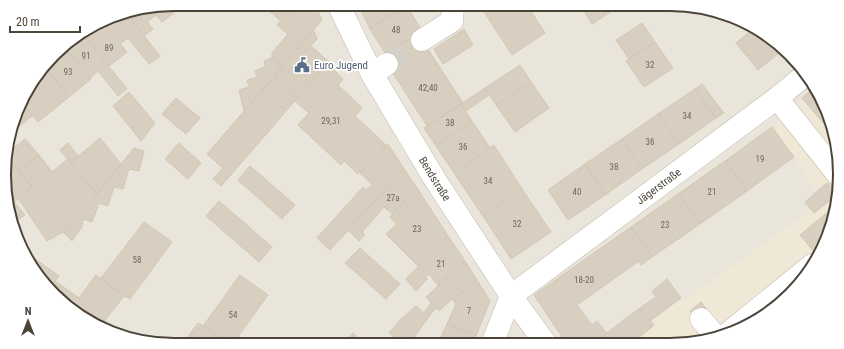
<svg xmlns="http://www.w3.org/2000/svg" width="844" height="349" font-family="'Roboto Condensed',sans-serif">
<rect width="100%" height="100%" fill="#f6f3ec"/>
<polygon fill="#eae5da" points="175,4 670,4 725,13 782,46 823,99 840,164 831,230 692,344 175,345 119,336 62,303 27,260 5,197 7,141 27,89 62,46 119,13"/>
<polygon fill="#efe8d6" points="802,98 832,134 840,164 831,230 805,278 735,332 692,344 639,344 636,340 654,325 650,321 681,298 683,301 811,210 805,202 817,192 773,127"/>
<g fill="#d8cfc1" stroke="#d3c7b4">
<polygon points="174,4 185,4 162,22 150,8"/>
<polygon points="261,4 295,4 281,21"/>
<polygon points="295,4 314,4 322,20 282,67 272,59 272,53 288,34 277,25"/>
<polygon points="358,4 408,4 370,29"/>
<polygon points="479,4 526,4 545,33 512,55"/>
<polygon points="580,4 623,4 592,24"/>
<polygon points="406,5 422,31 386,54 370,29"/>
<polygon points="150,8 156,15 147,22 153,29 144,36 125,12"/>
<polygon points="125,12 160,56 149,64 128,38 120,44 103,23 119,13"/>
<polygon points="103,23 127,52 109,66 83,34"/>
<polygon points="642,23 655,42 629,59 616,40"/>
<polygon points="464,29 473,45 443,64 434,49"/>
<polygon points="753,29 760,34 764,38 765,37 782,46 784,49 758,70 736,43"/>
<polygon points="313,30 316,36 317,39 311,46 329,62 297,98 274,77"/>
<polygon points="83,34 127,89 118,96 98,71 90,78 63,46"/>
<polygon points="418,34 463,103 427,126 382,56 385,53 386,54"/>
<polygon points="655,42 673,68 644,87 626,61"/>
<polygon points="62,46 63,46 91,79 69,97 45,67"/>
<polygon points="272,58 282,67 244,111 239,90 249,87 247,80 257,77 255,71 265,67 264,61"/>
<polygon points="327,63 343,79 338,85 362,108 355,116 386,145 358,174 344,161 341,165 298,125 309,113 295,101"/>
<polygon points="520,65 531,82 496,105 485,88"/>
<polygon points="45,67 69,97 38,122 22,103 27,89"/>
<polygon points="274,77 297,98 286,111 262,91"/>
<polygon points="531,82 549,108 515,132 496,105"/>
<polygon points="702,84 724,113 716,118 695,89"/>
<polygon points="485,88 489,95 466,111 461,104"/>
<polygon points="814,88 823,99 829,122 825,125 802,98"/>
<polygon points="695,89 716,118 679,144 658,114"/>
<polygon points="262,91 286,111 263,138 239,117"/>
<polygon points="129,92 155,123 141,141 113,106"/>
<polygon points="176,98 200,118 186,134 162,114"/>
<polygon points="22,103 32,116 10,134"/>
<polygon points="461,104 472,121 436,146 424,128"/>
<polygon points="658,114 679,144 642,169 622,139"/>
<polygon points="239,117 263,138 221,186 213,179 223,168 207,154"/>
<polygon points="472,121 490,148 454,173 436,146"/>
<polygon points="772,127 794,157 747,191 725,161"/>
<polygon points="100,138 121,164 97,194 70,163"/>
<polygon points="25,139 39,155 19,171 7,156 7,141 8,140 14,148"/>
<polygon points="622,139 642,169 605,195 585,164"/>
<polygon points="68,143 78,156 70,162 60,150"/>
<polygon points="179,143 201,163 188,179 165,159"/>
<polygon points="388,144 404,169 330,250 317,238 363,187 366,190 372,185 360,173"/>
<polygon points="494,145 522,189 483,216 454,173"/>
<polygon points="134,148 144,151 139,171 129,169 123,189 114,187 108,206 99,203 92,222 83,219 82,227 72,241 63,232 97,194"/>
<polygon points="39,155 52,172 68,159 70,162 70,163 97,194 63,232 47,241 18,198 32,187 19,171"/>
<polygon points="7,156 32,187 14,202 25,215 14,223 5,197"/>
<polygon points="725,161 747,191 700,224 678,194"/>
<polygon points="585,164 605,195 568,220 548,190"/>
<polygon points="250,166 295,205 282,219 238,180"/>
<polygon points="404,169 417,188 392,214 384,207 362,232 365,235 359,241 348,230"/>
<polygon points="827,183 836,192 835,196 814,213 805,202"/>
<polygon points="417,188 448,236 418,266 386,234 397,224 390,217"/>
<polygon points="522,189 551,232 511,259 483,216"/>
<polygon points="678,194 700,224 652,257 631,227"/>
<polygon points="219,201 272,247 259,262 206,216"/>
<polygon points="834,207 831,230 817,255 800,235"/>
<polygon points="144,222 172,242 130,299 124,296 101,278"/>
<polygon points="631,227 652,257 641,265 639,261 577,305 592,325 597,321 606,333 592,344 567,344 534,295"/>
<polygon points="448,236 465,261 438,285 429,274 426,277 427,279 416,291 406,279"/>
<polygon points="360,248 400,284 386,299 345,263"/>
<polygon points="27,253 59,276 50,288 27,260 25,254"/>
<polygon points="465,261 477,280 453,300 452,299 439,311 437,308 433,311 409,344 403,344 389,333 400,320 416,306 424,313 431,303 426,297"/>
<polygon points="96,275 124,296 101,325 62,303 50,288 55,281 79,298"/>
<polygon points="240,275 268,295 232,345 228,345 203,326"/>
<polygon points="667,279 681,298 650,321 640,308 656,297 652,291"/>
<polygon points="477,280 490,301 476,336 447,324 456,304 453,300"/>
<polygon points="701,302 708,311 696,319 690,311"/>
<polygon points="640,308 654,325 636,340 639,344 592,344"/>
<polygon points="198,323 203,326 225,343 224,345 182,345"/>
<polygon points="447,324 476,336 472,344 438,344"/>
<polygon points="353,333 364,344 352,344 347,339"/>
<polygon points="326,339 331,345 319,345"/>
<polygon points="347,339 352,344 342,345"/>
</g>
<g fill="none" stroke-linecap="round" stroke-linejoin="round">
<polyline stroke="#d4d0c8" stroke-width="22" stroke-dasharray="22 11" stroke-linecap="butt" points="387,64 422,40"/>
<g stroke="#c2bbae" stroke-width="23">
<g id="minor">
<path id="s1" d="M338 4 372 74 434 178 511 296 546 344"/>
<polyline points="422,40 452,21 453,4"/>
<polyline points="372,74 387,64"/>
<polyline points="777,98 838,175"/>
<path id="s2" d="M511 296 777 98 804 76"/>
<polyline points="701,319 716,337"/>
<polyline points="727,334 812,265"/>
<polyline points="492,344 511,296"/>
</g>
</g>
<use href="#minor" stroke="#fff" stroke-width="22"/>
</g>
<defs>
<g id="civic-bare" transform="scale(1.2)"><path d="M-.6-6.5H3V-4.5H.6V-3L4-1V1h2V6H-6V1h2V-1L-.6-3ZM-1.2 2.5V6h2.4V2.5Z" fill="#5c6f8a" stroke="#fff" stroke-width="2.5" paint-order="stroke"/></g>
</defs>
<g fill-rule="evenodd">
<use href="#civic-bare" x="302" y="65"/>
</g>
<g text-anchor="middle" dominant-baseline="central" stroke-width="3.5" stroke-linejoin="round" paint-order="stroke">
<g font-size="9" fill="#6e675b">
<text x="396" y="30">48</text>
<text x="109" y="48">89</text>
<text x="86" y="56">91</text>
<text x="650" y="65">32</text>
<text x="68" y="72">93</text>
<text x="428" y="88">42;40</text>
<text x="687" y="116">34</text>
<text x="331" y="121">29,31</text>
<text x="450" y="123">38</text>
<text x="650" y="142">36</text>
<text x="463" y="147">36</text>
<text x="760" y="159">19</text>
<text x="614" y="167">38</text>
<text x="488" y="181">34</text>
<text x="577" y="192">40</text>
<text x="712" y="192">21</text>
<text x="393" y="198">27a</text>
<text x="517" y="224">32</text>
<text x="665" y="225">23</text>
<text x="417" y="229">23</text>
<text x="137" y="260">58</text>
<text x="441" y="264">21</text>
<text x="584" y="280">18-20</text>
<text x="469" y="311">7</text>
<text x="233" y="315">54</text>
</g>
<g font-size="11" fill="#4e5e75" stroke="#fff" text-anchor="start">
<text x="314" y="65">Euro Jugend</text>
</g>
<g font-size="11" fill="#4b4439" stroke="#fff">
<text stroke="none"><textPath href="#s1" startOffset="200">Bendstraße</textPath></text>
<text stroke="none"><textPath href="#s2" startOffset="184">Jägerstraße</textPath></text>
</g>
</g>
<path d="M0 0H844V349H0ZM174 11H670A163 163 0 0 1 833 174V175A163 163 0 0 1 670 338H174A163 163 0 0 1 11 175V174A163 163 0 0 1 174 11Z" fill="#fff" fill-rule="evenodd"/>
<path fill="none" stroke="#4b4439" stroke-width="2" d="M174 11H670A163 163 0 0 1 833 174V175A163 163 0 0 1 670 338H174A163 163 0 0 1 11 175V174A163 163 0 0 1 174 11Z"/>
<g transform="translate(28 321)" stroke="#ffffff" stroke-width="3" paint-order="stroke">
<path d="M0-3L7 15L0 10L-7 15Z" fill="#4b4439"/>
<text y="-6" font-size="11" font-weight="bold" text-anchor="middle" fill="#4b4439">N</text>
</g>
<path d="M10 26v6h70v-6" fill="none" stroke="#4b4439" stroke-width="2"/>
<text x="16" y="26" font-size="12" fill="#4b4439" stroke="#ffffff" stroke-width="3" paint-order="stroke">20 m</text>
</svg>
